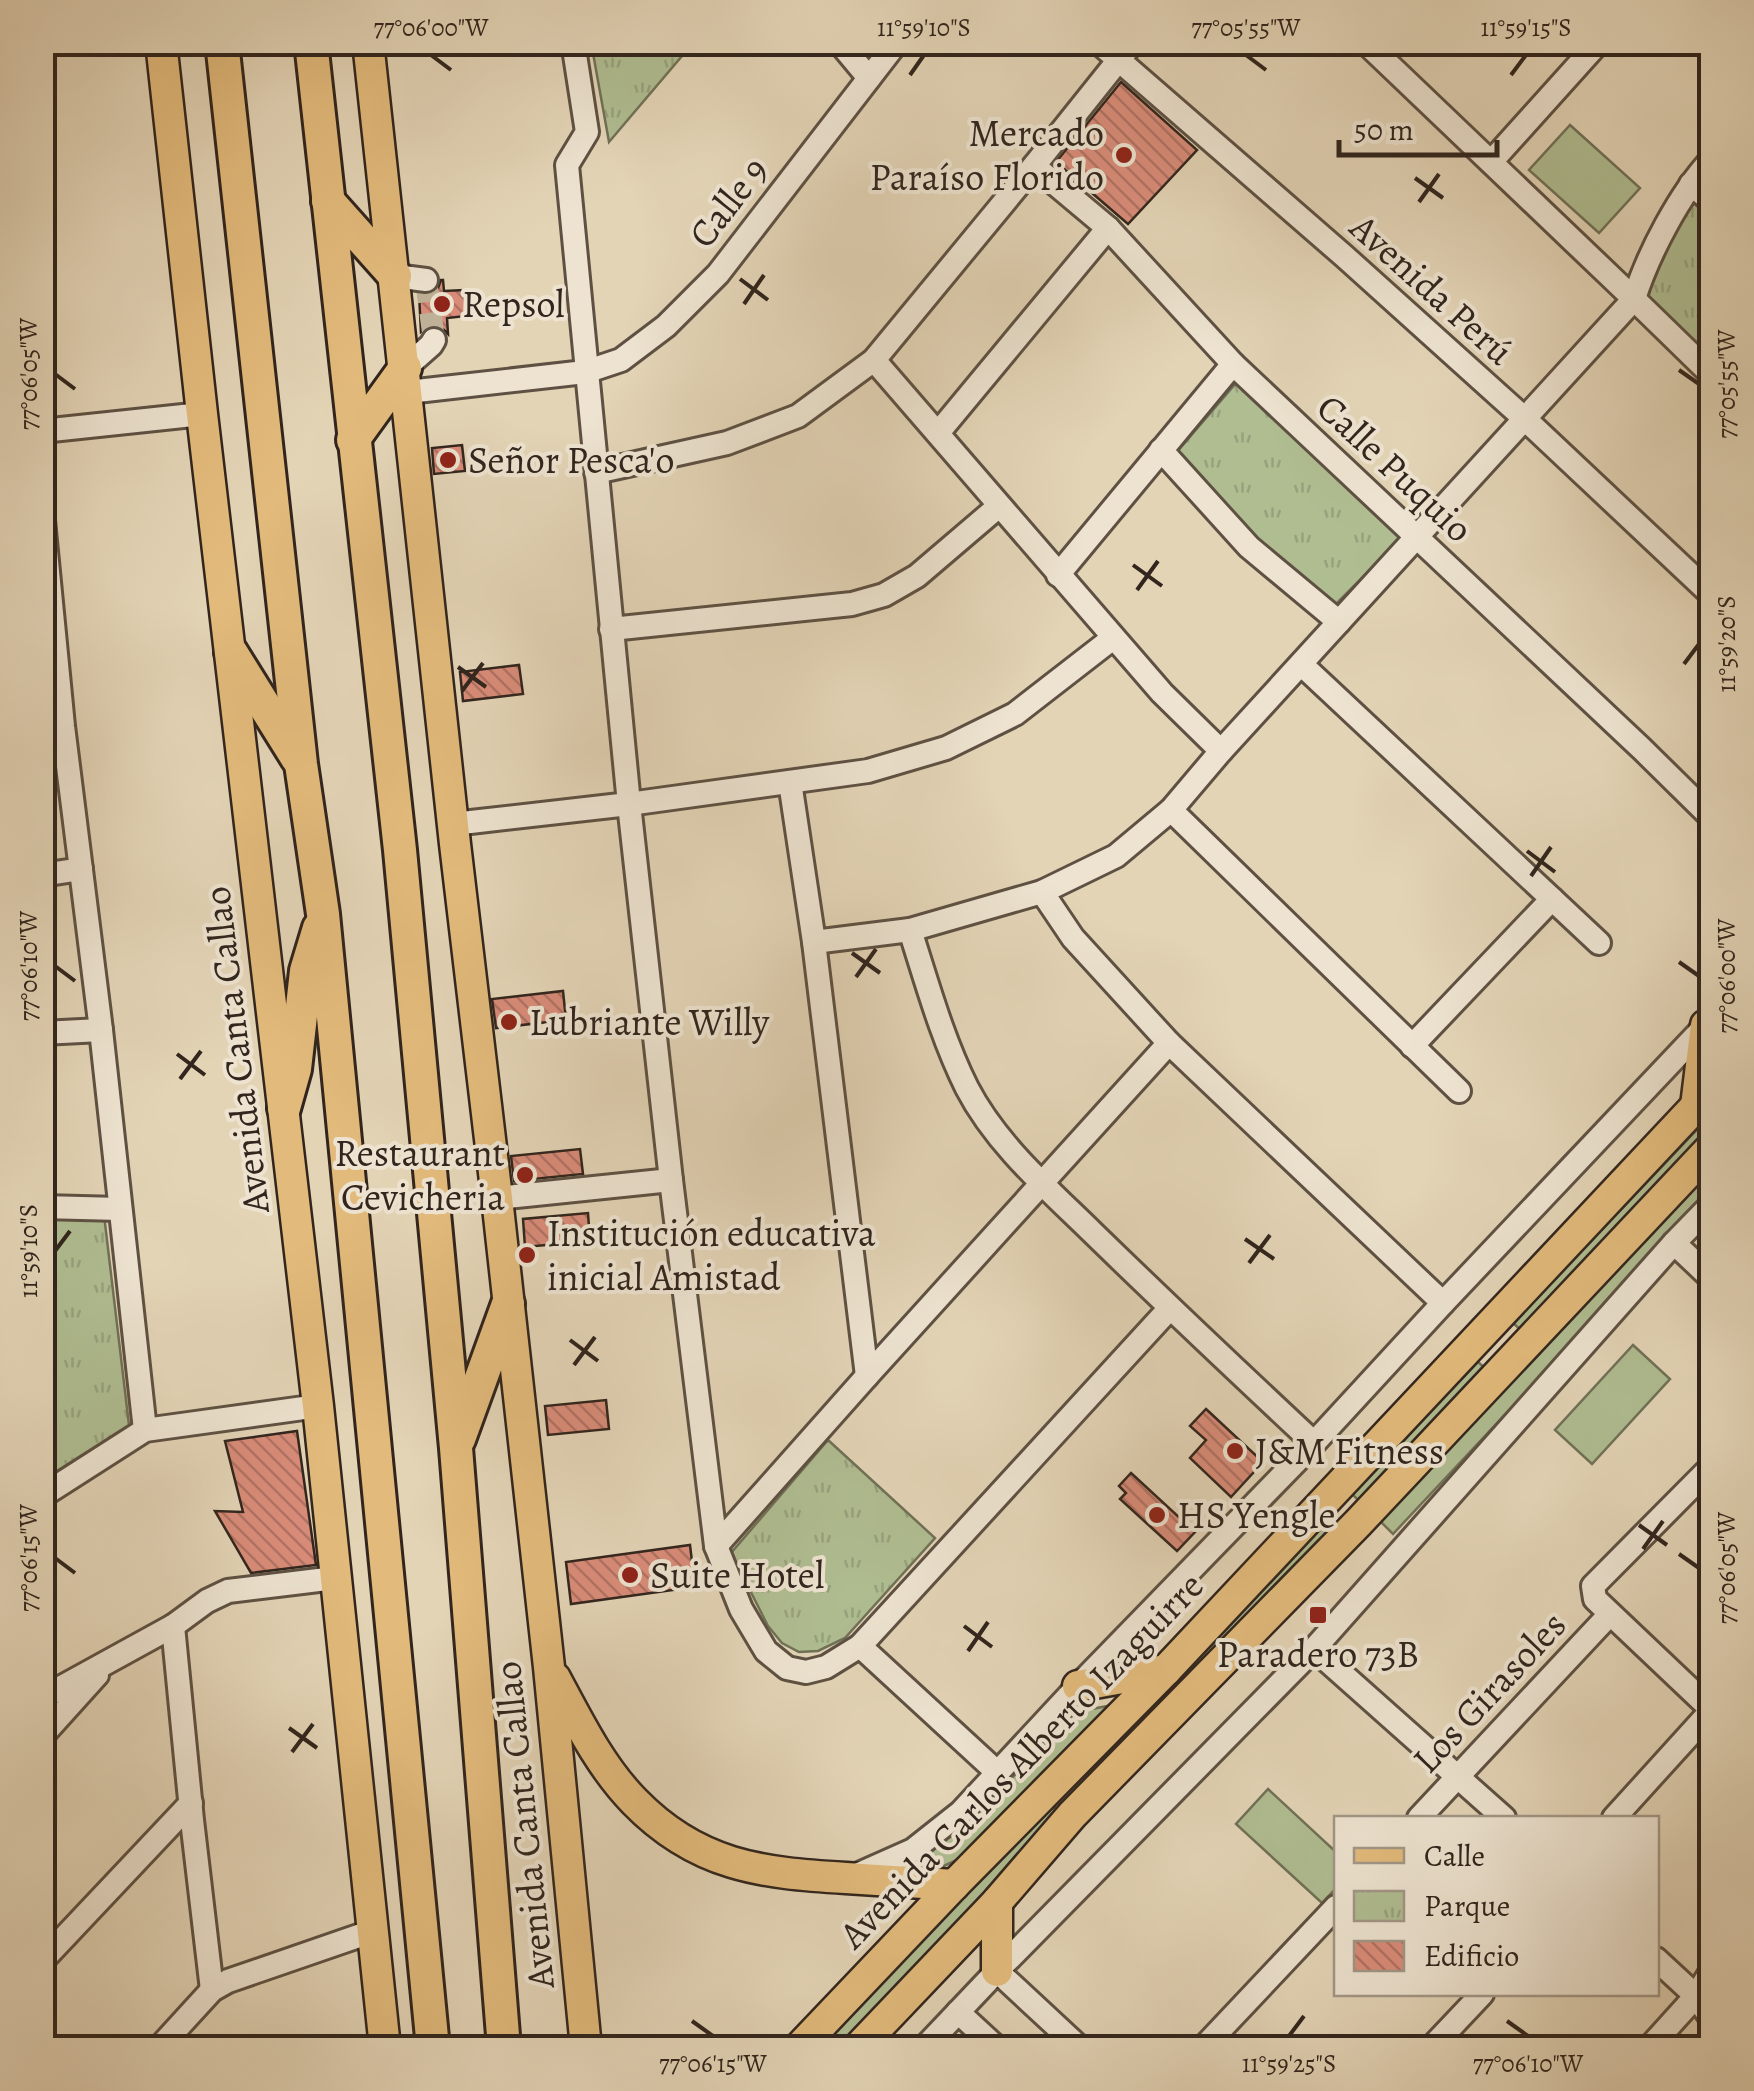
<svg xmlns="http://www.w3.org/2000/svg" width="1754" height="2091" font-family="Alegreya,serif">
<defs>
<pattern id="park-tufts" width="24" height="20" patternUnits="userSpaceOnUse" patternTransform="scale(2.5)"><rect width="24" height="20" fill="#afbd91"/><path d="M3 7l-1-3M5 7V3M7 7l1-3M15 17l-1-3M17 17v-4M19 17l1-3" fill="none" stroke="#97a27d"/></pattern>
<pattern id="building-back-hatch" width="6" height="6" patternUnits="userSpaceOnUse" patternTransform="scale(2.5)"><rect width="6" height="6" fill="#d98c79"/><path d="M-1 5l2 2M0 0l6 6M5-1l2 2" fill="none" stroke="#b17263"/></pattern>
</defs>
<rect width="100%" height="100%" fill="#e3d4b6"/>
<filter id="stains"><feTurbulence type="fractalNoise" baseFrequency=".002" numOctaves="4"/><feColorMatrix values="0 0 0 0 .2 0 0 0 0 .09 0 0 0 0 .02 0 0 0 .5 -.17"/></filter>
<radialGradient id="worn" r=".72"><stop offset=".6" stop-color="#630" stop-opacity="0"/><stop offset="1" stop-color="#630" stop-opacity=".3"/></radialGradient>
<g fill="#afbd91" stroke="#707157" stroke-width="2.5">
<polygon points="1570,125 1640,188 1599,233 1529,170"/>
<polygon points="1711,1115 1711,1136 1524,1333 1513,1323"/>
<polygon points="1711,1168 1711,1195 1393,1534 1380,1521"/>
<polygon points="1633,1345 1670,1379 1592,1464 1555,1430"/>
<polygon points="1478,1362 1487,1370 1360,1502 1351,1493"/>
<polygon points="1326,1519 1334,1531 1095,1784 1086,1775"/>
<polygon points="1118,1704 989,1845 931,1872 923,1853 976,1815 1076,1712"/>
<polygon points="1268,1789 1336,1852 1336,1888 1322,1903 1236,1824"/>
<polygon points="1044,1801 1055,1804 1054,1818 838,2048 813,2048"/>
</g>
<g fill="url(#park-tufts)" stroke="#707157" stroke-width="2.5">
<polygon points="591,42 693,42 693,43 609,142"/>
<polygon points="1695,196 1711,210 1711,355 1645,298 1654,263"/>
<polygon points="1237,382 1404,536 1328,612 1246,535 1176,453"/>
<polygon points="43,1213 104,1215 129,1425 46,1478 43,1472"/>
<polygon points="828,1440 935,1538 845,1638 818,1651 799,1652 782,1643 768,1626 731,1553"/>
</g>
<g fill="url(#building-back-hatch)" stroke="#31251d" stroke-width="2.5">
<polygon points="1121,82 1197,150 1128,224 1056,162"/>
<polygon points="441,280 443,280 444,291 464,290 466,316 447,318 448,334 442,328 435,325 428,327 421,332 419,294 433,293 438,288"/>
<polygon points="462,445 465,471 434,474 432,448"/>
<polygon points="519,665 523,694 463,701 460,672"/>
<polygon points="563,991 566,1020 496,1028 492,999"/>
<polygon points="580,1149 583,1174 514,1181 511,1156"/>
<polygon points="588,1213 590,1241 525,1247 523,1219"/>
<polygon points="606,1400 609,1429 548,1435 545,1406"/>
<polygon points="1206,1409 1263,1462 1231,1497 1190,1458 1206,1440 1190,1426"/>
<polygon points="297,1431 316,1565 251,1573 215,1511 243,1512 225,1441"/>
<polygon points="1131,1473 1195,1532 1177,1551 1120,1499 1126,1493 1119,1486"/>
<polygon points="690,1545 695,1587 571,1604 566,1562"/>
</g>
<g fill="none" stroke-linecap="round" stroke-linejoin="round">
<polyline stroke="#bfb197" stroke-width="22" stroke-dasharray="22 11" stroke-linecap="butt" points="426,280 434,340"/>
<g stroke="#5e5143" stroke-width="28">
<g id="minor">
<polyline points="573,42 587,132 567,165 629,804 671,1180 716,1546 741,1609 766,1651 787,1668 806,1672 826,1667 860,1646 1170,1308"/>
<polyline points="839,42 869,78"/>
<polyline points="1098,42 1344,256 1525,419 1712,595"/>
<polyline points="1365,42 1634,299 1712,375"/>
<polyline points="1491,162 1599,42"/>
<polyline points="1034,166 1108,228 1233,364 1642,749 1712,818"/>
<polyline points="1691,184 1712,202"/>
<polyline points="395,276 426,280"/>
<polyline points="874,360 1162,693 1221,751"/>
<polyline points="405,368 431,345 434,340"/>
<polyline points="408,392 585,372 621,360 666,326 718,274 897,42"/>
<polyline points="42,431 202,414"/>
<polyline points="938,433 1108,228"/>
<polyline points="1161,450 1249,547 1339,622"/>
<polyline points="596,472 727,443 798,416 874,360 1034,166 1133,42"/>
<polyline points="42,510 63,726 101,1030 145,1430"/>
<polyline points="1058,575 1233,364"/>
<polyline points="611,629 852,604 884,595 917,576 999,506"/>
<polyline points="1301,664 1599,943"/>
<polyline points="790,782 814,942 867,1376"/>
<polyline points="1171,810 1459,1091"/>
<polyline points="453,824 629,804 868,771 946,748 1015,714 1113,638"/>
<polyline points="42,875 81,869"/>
<polyline points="1042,892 1073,938 1169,1043 1443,1303"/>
<path d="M910 930C927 983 942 1038 967 1088 996 1144 1047 1188 1092 1232 1165 1303 1239 1373 1314 1443"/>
<path d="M814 942 910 930 1042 892 1116 856 1171 810 1221 751 1634 299C1648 254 1680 193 1712 159"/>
<polyline points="42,1033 101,1030"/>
<polyline points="1412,1046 1552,899"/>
<polyline points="497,1198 671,1180"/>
<polyline points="42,1207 120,1209"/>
<polyline points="1674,1243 1712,1279"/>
<polyline points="1712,1466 1593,1586 1595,1599 1712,1710"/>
<polyline points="42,1496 145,1430 318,1406"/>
<polyline points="716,1546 867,1376 1169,1043"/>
<polyline points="173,1626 192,1820 212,1990"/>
<polyline points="860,1646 998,1773"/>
<polyline points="1314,1649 1504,1818"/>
<polyline points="42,1698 173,1626 207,1601 228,1591 335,1578"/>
<polyline points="42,1736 97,1675"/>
<polyline points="1419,1818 1610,1614"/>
<polyline points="1614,1818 1712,1710"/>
<polyline points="850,1878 913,1850 961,1812 1078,1686 1314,1443 1443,1303 1709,1022"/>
<polyline points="1656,1959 1696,1996 1712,2020"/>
<polyline points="42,1961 191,1803"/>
<polyline points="997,1971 1080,2048"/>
<polyline points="958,2012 997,2048"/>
<polyline points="159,2048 212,1990 228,1981 373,1931"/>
<polyline points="924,2048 997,1971 1314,1649 1674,1243 1712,1204"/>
<polyline points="1203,2048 1336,1907"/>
<polyline points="1431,2048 1482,1994"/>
<polyline points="1649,2048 1696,1996 1712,1970"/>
</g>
</g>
<g stroke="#31251d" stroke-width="35">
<g id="major">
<polyline points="161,42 202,414 318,1406 385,2048"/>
<polyline points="368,42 455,844 497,1198 549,1667 586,2048"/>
<polyline points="1696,1106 1706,1025"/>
<path d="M555 1678C578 1721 600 1766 634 1801 697 1866 761 1873 846 1878 882 1880 918 1883 954 1885"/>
<polyline points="1078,1686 1166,1670"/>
<polyline points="997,1902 997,1971"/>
<polyline points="799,2048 954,1885 1166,1670 1712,1089"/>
<polyline points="858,2048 997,1902 1072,1815 1358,1523 1712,1147"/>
</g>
</g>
<g stroke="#31251d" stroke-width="38">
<g id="highway">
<polyline points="222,42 301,764 323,914 433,2048"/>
<polyline points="311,42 400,850 456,1448 504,2048"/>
<polyline points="328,201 395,276"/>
<polyline points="353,440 405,368"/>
<polyline points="231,652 297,758"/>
<polyline points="284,1108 295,1069 306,971 319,928"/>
<polyline points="459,1439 508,1304"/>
</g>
</g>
<use href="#minor" stroke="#ede3d0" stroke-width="22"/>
<use href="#major" stroke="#e2ba7b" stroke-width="30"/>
<use href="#highway" stroke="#e2ba7b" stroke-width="32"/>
</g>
<path fill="none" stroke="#31251d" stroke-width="4" d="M431 55 451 70M1246 55 1266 70M910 75 924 55M1511 75 1526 55M1415 178 1443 198M1419 202 1439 174M740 279 768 300M744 304 764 275M1679 370 1699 384M55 374 75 389M1133 565 1162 586M1137 590 1158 561M1684 664 1699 644M458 667 486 687M462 691 483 663M1527 851 1555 872M1531 876 1551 847M852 953 880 973M1679 962 1699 976M55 966 75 981M856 977 876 949M177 1054 205 1075M180 1079 201 1051M1245 1239 1274 1259M55 1251 70 1231M1249 1263 1270 1235M570 1340 598 1361M574 1365 595 1337M1639 1525 1667 1545M1643 1549 1663 1521M1679 1554 1699 1568M55 1558 75 1573M964 1626 992 1647M968 1651 988 1622M289 1728 317 1748M292 1752 313 1724M692 2021 713 2036M1507 2021 1528 2036M1289 2036 1304 2016"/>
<g fill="#8f2418" stroke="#ede3d0" stroke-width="4">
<circle cx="1124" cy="155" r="10"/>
<circle cx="442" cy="304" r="10"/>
<circle cx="448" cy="460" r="10"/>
<circle cx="509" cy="1022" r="10"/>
<circle cx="525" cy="1175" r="10"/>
<circle cx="527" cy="1255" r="10"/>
<circle cx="1235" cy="1451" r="10"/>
<circle cx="1157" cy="1515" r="10"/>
<circle cx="630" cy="1575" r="10"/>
<rect x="1308" y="1605" width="20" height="20" rx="5"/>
</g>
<g text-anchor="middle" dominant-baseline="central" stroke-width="8" stroke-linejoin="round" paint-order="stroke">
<g font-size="38" fill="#31251d" stroke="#ede3d0" text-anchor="start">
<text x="1104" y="133" text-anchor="end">Mercado<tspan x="1104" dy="44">Paraíso Florido</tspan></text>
<text x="462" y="304">Repsol</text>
<text x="468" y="460">Señor Pesca'o</text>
<text x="529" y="1022">Lubriante Willy</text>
<text x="505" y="1153" text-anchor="end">Restaurant<tspan x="505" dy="44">Cevicheria</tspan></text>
<text x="547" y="1233">Institución educativa<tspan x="547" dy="44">inicial Amistad</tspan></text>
<text x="1255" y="1451">J&amp;M Fitness</text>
<text x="1177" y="1515">HS Yengle</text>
<text x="650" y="1575">Suite Hotel</text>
<text x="1318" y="1654" text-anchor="middle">Paradero 73B</text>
</g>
<g font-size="38" fill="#31251d" stroke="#ede3d0">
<text transform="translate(728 202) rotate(-52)">Calle 9</text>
<text transform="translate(1432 289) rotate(42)">Avenida Perú</text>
<text transform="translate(1395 468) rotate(43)">Calle Puquio</text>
<text transform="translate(236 1050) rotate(-97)">Avenida Canta Callao</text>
<text transform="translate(1489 1692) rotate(-47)">Los Girasoles</text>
<text transform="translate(1021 1760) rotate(-46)">Avenida Carlos Alberto Izaguirre</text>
<text transform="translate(524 1825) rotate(-96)">Avenida Canta Callao</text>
</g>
</g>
<rect width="1754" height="2091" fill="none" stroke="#e3d4b6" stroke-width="110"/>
<rect x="1334" y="1816" width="325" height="180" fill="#ede3d0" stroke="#a29788" stroke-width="2.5"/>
<rect x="1354" y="1848" width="50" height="15" fill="#e2ba7b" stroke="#a29788" stroke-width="2.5"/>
<text x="1424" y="1866" font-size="30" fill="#31251d">Calle</text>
<rect x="1354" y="1891" width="50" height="30" fill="url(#park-tufts)" stroke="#a29788" stroke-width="2.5"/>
<text x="1424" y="1916" font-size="30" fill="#31251d">Parque</text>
<rect x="1354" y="1941" width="50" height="30" fill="url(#building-back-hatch)" stroke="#a29788" stroke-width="2.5"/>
<text x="1424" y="1966" font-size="30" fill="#31251d">Edificio</text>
<path d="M1339 140v15h158v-15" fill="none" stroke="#31251d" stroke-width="5"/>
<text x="1354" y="140" font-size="30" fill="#31251d" stroke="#ede3d0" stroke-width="8" paint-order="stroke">50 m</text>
<rect x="55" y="55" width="1644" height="1981" fill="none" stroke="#31251d" stroke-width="4"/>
<g font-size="25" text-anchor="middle" fill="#31251d">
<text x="431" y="36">77°06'00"W</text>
<text x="924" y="36">11°59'10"S</text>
<text x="1246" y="36">77°05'55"W</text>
<text x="1526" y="36">11°59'15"S</text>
<text transform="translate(28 374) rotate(-90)" y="9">77°06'05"W</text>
<text transform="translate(1726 384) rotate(-90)" y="9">77°05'55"W</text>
<text transform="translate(1726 644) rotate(-90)" y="9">11°59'20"S</text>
<text transform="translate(28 966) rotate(-90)" y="9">77°06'10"W</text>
<text transform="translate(1726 976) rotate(-90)" y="9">77°06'00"W</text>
<text transform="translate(28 1251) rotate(-90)" y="9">11°59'10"S</text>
<text transform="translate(28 1558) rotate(-90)" y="9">77°06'15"W</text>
<text transform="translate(1726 1568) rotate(-90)" y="9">77°06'05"W</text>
<text x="713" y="2072">77°06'15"W</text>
<text x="1289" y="2072">11°59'25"S</text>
<text x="1528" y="2072">77°06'10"W</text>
</g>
<rect width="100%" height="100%" filter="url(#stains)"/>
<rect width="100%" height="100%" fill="url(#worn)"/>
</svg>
